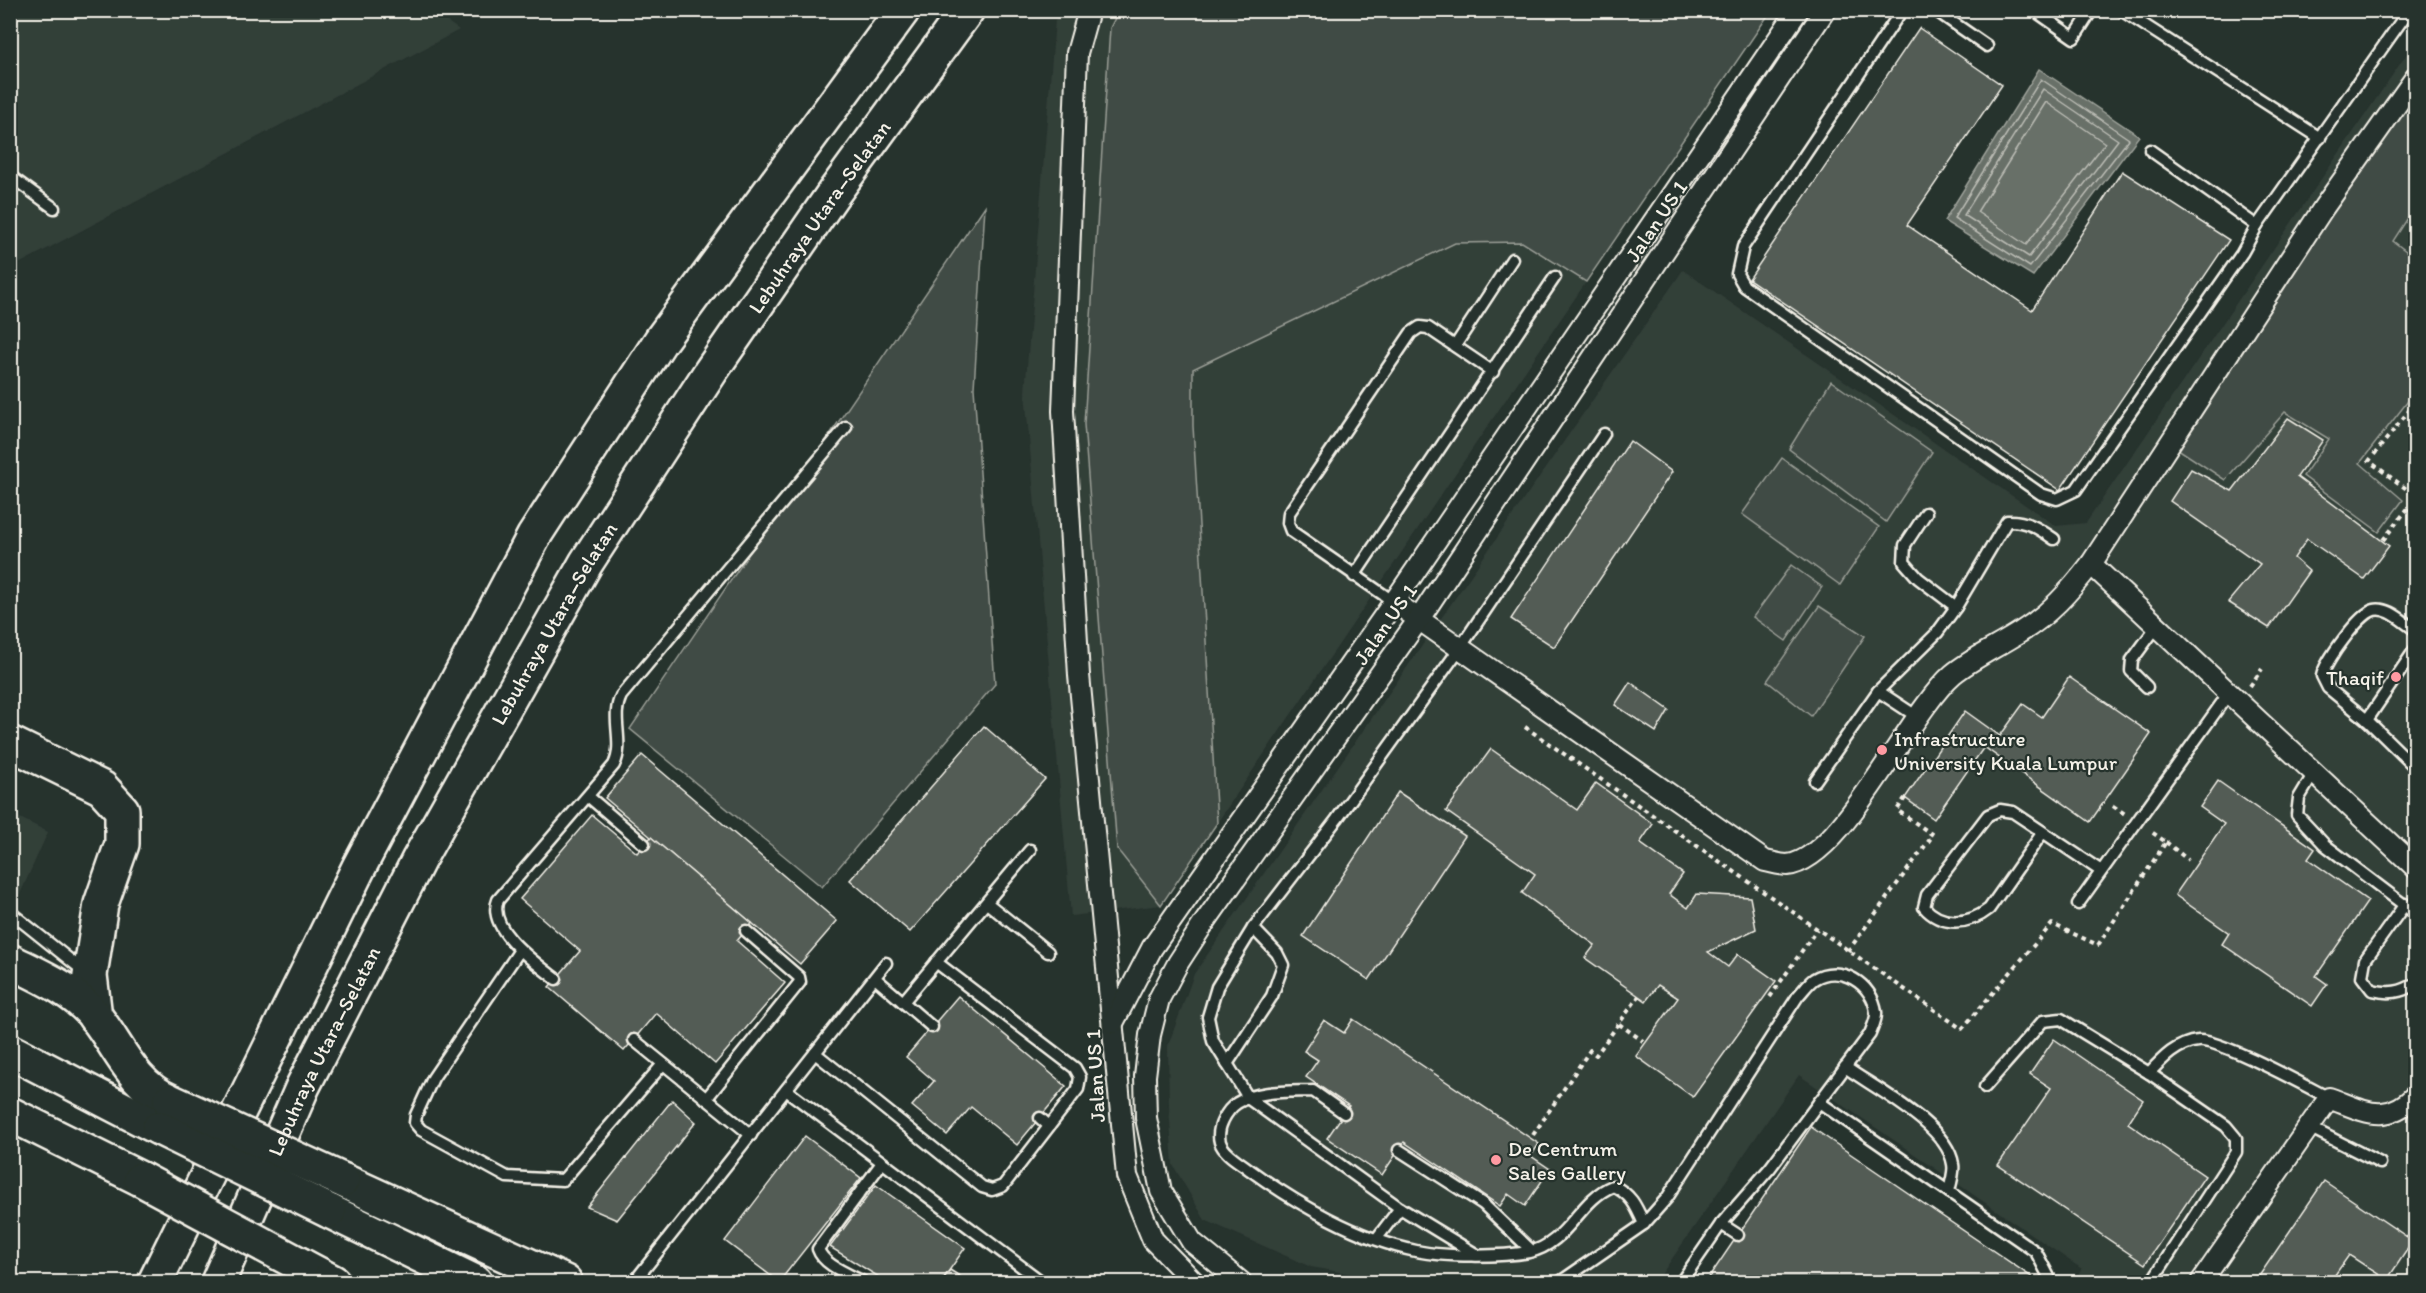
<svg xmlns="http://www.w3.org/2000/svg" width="2426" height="1293" font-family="Itim,sans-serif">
<rect width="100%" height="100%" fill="#26332d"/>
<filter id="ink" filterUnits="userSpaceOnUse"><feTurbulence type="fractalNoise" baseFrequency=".0167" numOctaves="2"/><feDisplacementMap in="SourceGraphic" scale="12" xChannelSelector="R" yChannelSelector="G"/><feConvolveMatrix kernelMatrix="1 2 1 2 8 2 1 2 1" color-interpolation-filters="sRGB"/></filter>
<g filter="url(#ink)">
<g fill="#333f39">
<polygon points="431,10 459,30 11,268 11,11"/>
<polygon points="1062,10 1771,11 1161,905 1071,916 1025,392 1055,20"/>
<polygon points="2415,42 2415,1282 2073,1282 2082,1269 1799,1075 1656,1282 1485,1282 1479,1279 1398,1282 1311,1267 1205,1220 1173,1165 1169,1106 1168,1046 1194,974 1683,270 2056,526 2086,523"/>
<polygon points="10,813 48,832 20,894 11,890"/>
</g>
<g fill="#414b45" stroke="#9a9e96" stroke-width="1.5">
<polygon points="1119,10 1771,11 1586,282 1522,242 1455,243 1193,369 1193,426 1217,823 1161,905 1117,849 1084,424 1110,28"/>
<polygon points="2415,90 2415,207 2393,241 2415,258 2415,392 2360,463 2403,500 2379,532 2303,476 2329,439 2285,412 2225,480 2175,447"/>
<polygon points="985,206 974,388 995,684 822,887 630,729"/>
<polygon points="1831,381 1932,452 1886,522 1789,449"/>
<polygon points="1782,458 1879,527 1840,585 1742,514"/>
<polygon points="1791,565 1822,587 1786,641 1753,617"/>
<polygon points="1819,606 1865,636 1811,716 1767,681"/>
</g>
<polygon fill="#676f68" stroke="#9fa39b" stroke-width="1.5" points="2039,69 2139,136 2033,276 1944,221"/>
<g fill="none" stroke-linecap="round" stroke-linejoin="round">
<g stroke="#bcbdb5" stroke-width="1.5">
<polygon points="2041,79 2129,139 2030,267 1954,218"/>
<polygon points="2043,89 2118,140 2029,257 1964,215"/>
<polygon points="2046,102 2105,143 2026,245 1977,212"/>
</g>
</g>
<g fill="#525c55" stroke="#f4f1e8" stroke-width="1.5">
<polygon points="1919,28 2002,85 1907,225 2032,310 2122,171 2229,240 2060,490 1749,279"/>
<polygon points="2288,418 2323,440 2297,477 2389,546 2364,579 2307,539 2294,558 2309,571 2269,628 2228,602 2260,564 2170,501 2191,469 2232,491"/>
<polygon points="1630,441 1672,472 1554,647 1511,619"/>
<polygon points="2069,677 2151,734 2090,822 1984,747 1934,819 1905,798 1965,711 2000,736 2023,704 2042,717"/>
<polygon points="1630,682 1669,710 1656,732 1615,705"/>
<polygon points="984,726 1045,779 910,932 850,880"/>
<polygon points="1491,749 1577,810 1596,783 1653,824 1640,843 1683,874 1669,894 1688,908 1697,894 1750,897 1756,929 1708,952 1728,967 1738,954 1776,981 1693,1097 1636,1056 1678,998 1658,985 1646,1001 1585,958 1595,945 1522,893 1535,874 1446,811"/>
<polygon points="642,755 837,921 800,964 605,798"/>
<polygon points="2218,781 2315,849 2308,859 2368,901 2316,976 2327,984 2312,1006 2222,944 2229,933 2175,895 2224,824 2200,807"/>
<polygon points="1398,792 1465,836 1369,980 1303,936"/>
<polygon points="592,815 637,853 651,837 752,923 737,941 785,983 715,1064 656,1013 624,1051 549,987 580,951 520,899"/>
<polygon points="958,996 1066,1086 1017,1145 971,1107 947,1135 912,1106 934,1081 906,1057"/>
<polygon points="1353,1019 1539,1144 1531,1156 1550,1169 1525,1206 1508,1194 1500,1206 1404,1142 1382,1175 1327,1138 1349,1106 1306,1077 1318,1060 1304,1051 1324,1020 1344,1033"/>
<polygon points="2054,1039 2143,1100 2128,1123 2205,1176 2145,1264 1998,1165 2051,1088 2030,1074"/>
<polygon points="672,1100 696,1122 617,1220 587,1207"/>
<polygon points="1811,1127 2033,1278 2030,1282 1706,1282"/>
<polygon points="805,1136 861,1178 779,1282 725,1241"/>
<polygon points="2324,1181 2413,1241 2387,1280 2349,1255 2330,1282 2255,1282"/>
<polygon points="876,1185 965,1248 941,1282 887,1282 830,1247"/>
<polygon points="950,1270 969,1282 941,1282"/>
</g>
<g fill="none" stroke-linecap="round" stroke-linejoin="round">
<g stroke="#f4f1e8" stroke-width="15">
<g id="service">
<polyline points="1902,10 1743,247 1737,274 1744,286 2041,494 2057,499 2076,490 2242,253 2257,226 2409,10"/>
<polyline points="1935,10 1987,46"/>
<polyline points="2034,10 2074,38 2092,10"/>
<polyline points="2121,10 2320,138"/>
<polyline points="2150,150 2257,226"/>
<polyline points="10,176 54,208"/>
<polyline points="1455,346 1512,259"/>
<path d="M1926 513 1905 545 1904 562 1918 578 1956 607 2007 521C2026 520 2038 528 2054 539"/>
<polyline points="1354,576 1555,277"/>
<polyline points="1394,602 1291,531 1288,523 1289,513 1411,333 1420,327 1428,328 1493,372"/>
<path d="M2416 630C2404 623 2388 606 2374 610 2359 614 2325 662 2322 676L2328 688 2367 720 2416 768"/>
<polyline points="2147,687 2131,671 2132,660 2157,626"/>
<polyline points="1878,691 1937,633 1956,607"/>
<polyline points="2367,720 2416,648"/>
<polyline points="2314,773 2299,798 2297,815 2325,845 2416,914"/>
<polyline points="1815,781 1878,691 1916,716"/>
<polyline points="589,797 644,844"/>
<path d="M2043 832 1989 909C1969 925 1941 927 1924 907L1927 895 1988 815 2000 810 2013 812 2101 871"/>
<polyline points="987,903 1048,952"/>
<polyline points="2078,904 2229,693"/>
<path d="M2405 904 2365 960 2362 977 2372 990C2389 994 2401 993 2416 983"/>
<polyline points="10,912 85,972"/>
<polyline points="520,950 433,1078 416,1115 415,1123 421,1130 507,1177 563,1180 663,1064"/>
<polyline points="875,978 903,1002 1030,850"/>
<path d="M556 979C536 963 486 929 498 900L614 765C625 743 610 718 621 696L846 427"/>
<polyline points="903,1002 932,1027"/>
<polyline points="634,1040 751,1135"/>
<polyline points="815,1053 982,1187 992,1190 1003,1186 1078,1089 1080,1077 1075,1068 936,962"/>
<polyline points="1227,1064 1272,996 1283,965 1277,953 1253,928"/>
<path d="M1845 1067C1876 1089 1947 1125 1953 1164 1955 1172 1950 1184 1949 1192"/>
<path d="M2149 1073C2163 1058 2177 1043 2198 1041 2218 1038 2306 1086 2329 1098"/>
<polyline points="1985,1087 2043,1021 2061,1019 2149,1073 2226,1126 2236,1138 2236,1152 2152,1281"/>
<polyline points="786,1090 1042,1282"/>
<polyline points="706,1099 800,982 799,977 746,931"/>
<polyline points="1819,1102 2036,1252 2049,1277 2048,1282"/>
<path d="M1344 1113 1313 1091C1289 1092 1258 1090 1237 1103 1231 1107 1226 1114 1223 1120 1220 1126 1218 1135 1220 1142 1224 1154 1240 1162 1250 1170 1297 1204 1358 1239 1416 1251 1445 1257 1500 1257 1529 1252 1568 1244 1579 1199 1613 1186 1631 1194 1636 1206 1644 1224"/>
<polyline points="1040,1118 1049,1126"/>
<polyline points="2309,1127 2380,1163"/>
<polyline points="1399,1150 1483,1204 1532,1251"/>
<polyline points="1721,1224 1738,1235"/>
<polyline points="1377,1238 1400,1208"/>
<polyline points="1477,1255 1400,1208 1249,1099 1213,1041 1208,1017 1217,987 1253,928 1337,819 1460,648 1604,434"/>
<polyline points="634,1282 886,963"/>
<path d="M863 1282C849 1274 824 1266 818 1249L881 1164"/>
<path d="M1560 1282 1644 1224 1667 1198 1798 996C1803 991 1808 983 1814 979 1840 963 1873 984 1876 1012 1877 1019 1872 1028 1870 1034L1770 1168 1721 1224 1681 1282"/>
</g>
</g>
<g stroke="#f4f1e8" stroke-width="24">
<g id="minor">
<polyline points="1089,10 1077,53 1063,411 1079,675 1127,1176 1153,1240 1194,1282"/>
<polyline points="2091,564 2416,868"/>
<path d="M1394 602 1765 861C1771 862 1781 865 1787 865 1842 860 1908 713 1953 674 1973 658 1997 647 2019 633 2049 615 2070 591 2091 564L2324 207 2416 77"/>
<polyline points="1113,1023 1152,948 1394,602 1798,10"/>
<polyline points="1241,1282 1192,1242 1161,1191 1146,1118 1145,1076 1150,1035 1159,999 1178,963 1202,926 1419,619 1825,10"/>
<path d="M2201 1282 2329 1098C2365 1111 2385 1126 2416 1095"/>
</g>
</g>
<g stroke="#f4f1e8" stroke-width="38">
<g id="motorway">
<polyline points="10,743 102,788 122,810 122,844 101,904 90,975 95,1017"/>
<path d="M10 961C40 976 74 990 95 1016 119 1046 132 1085 170 1101"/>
<polyline points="10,1051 159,1128"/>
<polyline points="10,1114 141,1179"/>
<polyline points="342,1180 565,1282"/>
<polyline points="329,1211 475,1282"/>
<polyline points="301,1265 333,1282"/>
<polyline points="155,1282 358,869 534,536 661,340 903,10"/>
<path id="s1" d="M218 1282 303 1086 419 859 586 563 711 371 833 194 967 10"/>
</g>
</g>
<g stroke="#f4f1e8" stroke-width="4" stroke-dasharray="4.5 4.5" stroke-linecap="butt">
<polyline points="2416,402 2369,461 2416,496"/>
<polyline points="2383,540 2416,498"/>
<polyline points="2250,686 2262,669"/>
<polyline points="1525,727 1962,1029 2052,924 2098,945 2166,842 2150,831"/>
<polyline points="2113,806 2125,814"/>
<polyline points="2166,842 2188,860"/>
<polyline points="1848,951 1933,835 1897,810 1905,798"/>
<polyline points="1770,997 1817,929"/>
<polyline points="1619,1024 1643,1041"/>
<polyline points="1533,1135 1590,1050 1596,1055 1639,996"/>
</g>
<use href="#service" stroke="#26332d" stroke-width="10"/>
<use href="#minor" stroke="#26332d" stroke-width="20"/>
<use href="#motorway" stroke="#26332d" stroke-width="33"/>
<g stroke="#f4f1e8" stroke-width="38" stroke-linecap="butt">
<g id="motorway-bridge">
<polyline points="170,1101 342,1180"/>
<polyline points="159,1128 329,1211"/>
<polyline points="141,1179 301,1265"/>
</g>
</g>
<use href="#motorway-bridge" stroke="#26332d" stroke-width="33"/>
</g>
</g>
<g fill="#ff9aa2" stroke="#26332d" stroke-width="2">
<circle cx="2396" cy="677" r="6"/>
<circle cx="1882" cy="750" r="6"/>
<circle cx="1496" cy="1160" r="6"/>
</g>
<g text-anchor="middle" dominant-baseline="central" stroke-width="4.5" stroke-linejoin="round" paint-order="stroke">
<g font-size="21" fill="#f4f1e8" stroke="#26332d">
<text stroke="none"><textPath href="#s1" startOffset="1226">Lebuhraya Utara–Selatan</textPath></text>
<text transform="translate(1656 221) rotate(-56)">Jalan US 1</text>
<text stroke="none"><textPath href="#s1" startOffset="740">Lebuhraya Utara–Selatan</textPath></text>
<text transform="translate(1385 624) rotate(-55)">Jalan US 1</text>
<text stroke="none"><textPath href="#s1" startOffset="254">Lebuhraya Utara–Selatan</textPath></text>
<text transform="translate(1095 1076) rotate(-93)">Jalan US 1</text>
</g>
<g font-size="21" fill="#f4f1e8" stroke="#26332d" text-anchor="start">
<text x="2384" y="677" text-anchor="end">Thaqif</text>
<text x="1894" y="738">Infrastructure<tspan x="1894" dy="24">University Kuala Lumpur</tspan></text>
<text x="1508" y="1148">De Centrum<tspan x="1508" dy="24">Sales Gallery</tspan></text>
</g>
</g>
<rect width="2426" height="1293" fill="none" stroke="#26332d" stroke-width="36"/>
<rect x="18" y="18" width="2390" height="1257" fill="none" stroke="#f4f1e8" stroke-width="2" filter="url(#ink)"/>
</svg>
